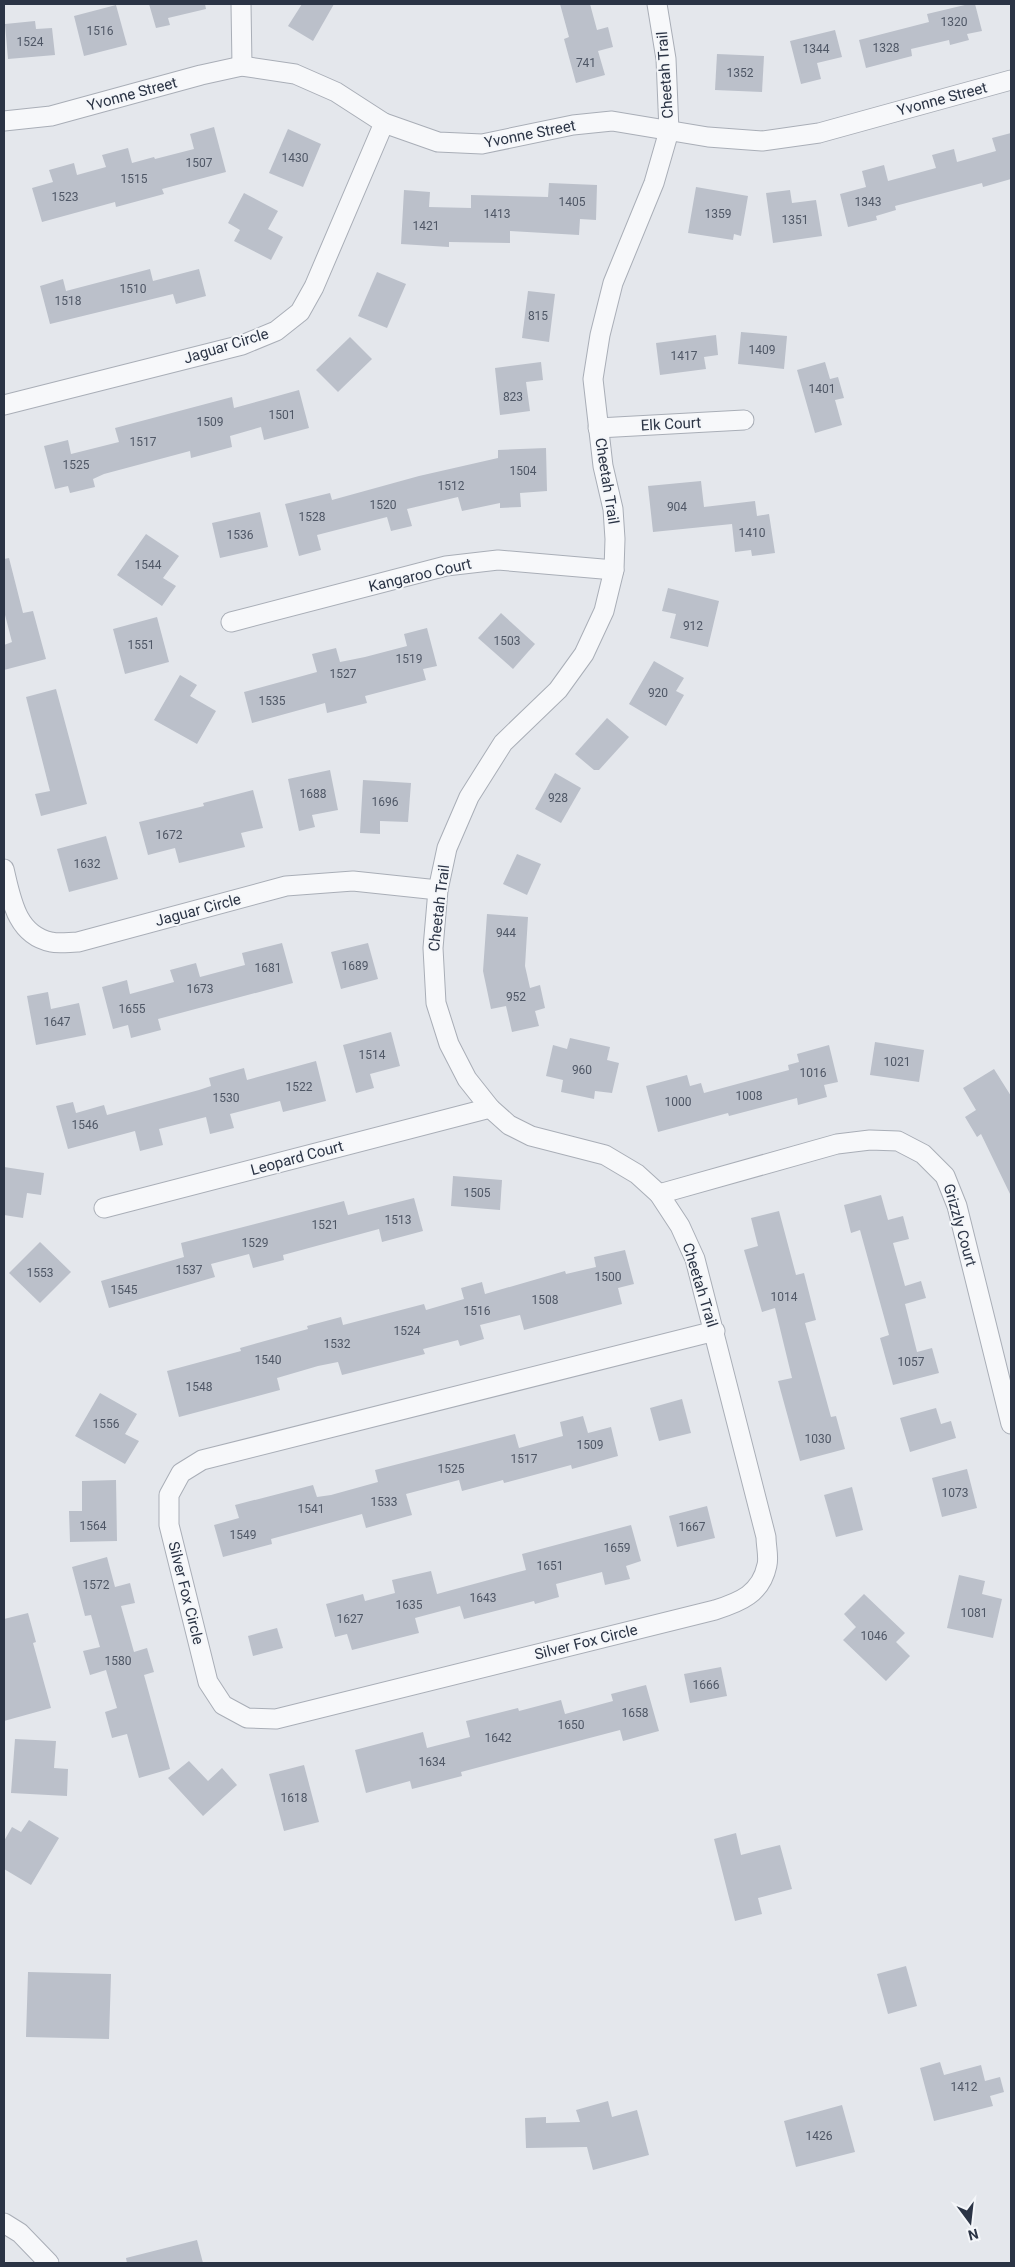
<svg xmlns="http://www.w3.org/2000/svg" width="1015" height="2267" font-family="Roboto,sans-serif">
<rect width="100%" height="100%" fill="#e4e7ec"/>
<g fill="#bbc0ca">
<polygon points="149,4 205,4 206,9 168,18 170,25 156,28"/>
<polygon points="302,4 334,4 313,41 288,26"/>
<polygon points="560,4 590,4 597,30 608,27 613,47 598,51 605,75 576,83 564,39 569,37"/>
<polygon points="969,4 975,4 982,31 967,34 969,40 950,45 949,40 911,49 912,56 866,68 859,40 929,22 927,14"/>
<polygon points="116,5 127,45 84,56 74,16"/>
<polygon points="35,21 36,29 52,28 55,55 8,59 5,24"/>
<polygon points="835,30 842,57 817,63 821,79 801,84 790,41"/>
<polygon points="717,54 764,56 762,92 715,90"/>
<polygon points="214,127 226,172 162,189 164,194 116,207 115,202 42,222 32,188 53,182 49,170 74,163 77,175 106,167 102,155 128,148 132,163 154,157 155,159 194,149 190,134"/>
<polygon points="288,129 321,144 303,187 269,173"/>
<polygon points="1011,133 1011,179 983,187 982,183 895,206 896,210 876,216 877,220 848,227 840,194 866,187 862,171 884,165 888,181 936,168 932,155 954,149 957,162 996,151 992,138"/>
<polygon points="549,183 597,185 596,220 580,219 579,235 510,231 510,243 449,242 449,247 401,244 404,190 430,192 429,207 471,208 471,195 548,197"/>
<polygon points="696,187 748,196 741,236 734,234 733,240 688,233"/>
<polygon points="790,190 792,203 816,200 822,236 773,243 766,193"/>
<polygon points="244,193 278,211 268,229 283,237 271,260 234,241 240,230 228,223"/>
<polygon points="150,269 153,281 199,269 206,296 176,304 173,294 50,324 40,286 63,279 66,291"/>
<polygon points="377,272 406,284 387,328 358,316"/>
<polygon points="528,291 555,294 549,342 522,338"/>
<polygon points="741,332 787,336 784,369 738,364"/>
<polygon points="716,335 718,355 704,357 706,369 660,375 656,343"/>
<polygon points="350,337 372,359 338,392 316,370"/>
<polygon points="541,362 543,380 526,382 530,411 500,415 495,368"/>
<polygon points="825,362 830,379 838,377 844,398 835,400 842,425 815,433 797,370"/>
<polygon points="299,390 309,428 264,440 261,427 230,436 232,447 191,458 190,451 104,474 93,479 95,487 70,493 68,486 55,489 44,446 68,440 71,454 119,442 115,428 232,397 234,408"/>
<polygon points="546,448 547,491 520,493 521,507 500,508 500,503 462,511 458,497 407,509 412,526 391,531 387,517 317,535 321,550 299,556 285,504 330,493 332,500 419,476 498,458 498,450"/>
<polygon points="701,481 704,507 755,501 757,516 769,514 775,553 752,556 751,550 735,552 732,524 653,532 648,486"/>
<polygon points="260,512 268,547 220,558 212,523"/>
<polygon points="146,534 179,556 163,578 176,586 162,606 117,575"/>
<polygon points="9,558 23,613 33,611 46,659 4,670 4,645 12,642 4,611 4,559"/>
<polygon points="668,588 719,601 708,647 670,638 676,614 662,611"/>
<polygon points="501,613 535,644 513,669 478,638"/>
<polygon points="157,617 169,662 125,674 113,629"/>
<polygon points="427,628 437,666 423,669 426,680 365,696 367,703 327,713 325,703 252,723 244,692 317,672 312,654 336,648 340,662 365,657 407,646 404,634"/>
<polygon points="654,661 684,678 676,691 684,695 666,726 629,704"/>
<polygon points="180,675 197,685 190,696 216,711 197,744 154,720"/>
<polygon points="56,689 87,804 41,816 35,794 50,791 26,697"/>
<polygon points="607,718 629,737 599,770 594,770 575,754"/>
<polygon points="330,770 338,810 312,815 315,827 299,831 288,779"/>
<polygon points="555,773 581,788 561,823 535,809"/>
<polygon points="363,780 411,783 408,822 380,821 380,834 360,833"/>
<polygon points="253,790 263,828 241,833 245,847 179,863 175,848 148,855 139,822 204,806 203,803"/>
<polygon points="106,836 118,879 69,892 57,849"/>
<polygon points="517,854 541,864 527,895 503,884"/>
<polygon points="487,914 528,917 525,966 530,988 540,985 545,1008 535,1011 539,1026 512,1032 506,1006 491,1009 483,971"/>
<polygon points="282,943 293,983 158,1019 161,1030 131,1038 128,1025 113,1029 102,987 127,980 130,994 174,982 170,970 196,963 200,977 245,965 242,953"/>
<polygon points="368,943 378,979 341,989 331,952"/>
<polygon points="48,992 51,1009 79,1003 86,1035 36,1045 27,996"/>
<polygon points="391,1032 400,1066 370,1074 374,1088 356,1093 343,1045"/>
<polygon points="570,1038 610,1047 607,1060 619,1063 612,1093 595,1091 594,1099 561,1092 563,1080 546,1076 553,1045 567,1049"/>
<polygon points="875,1042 924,1050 919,1082 870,1075"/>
<polygon points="829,1045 838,1082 824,1085 827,1097 798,1105 797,1098 729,1116 728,1113 658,1132 646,1086 687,1075 690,1086 701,1083 704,1093 789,1070 788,1065 799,1062 797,1054"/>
<polygon points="316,1061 326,1101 283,1112 280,1101 230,1114 234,1128 210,1134 206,1117 159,1129 163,1145 140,1151 135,1131 68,1149 56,1106 73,1102 76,1113 104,1105 107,1115 199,1090 211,1086 209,1078 244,1068 247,1080"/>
<polygon points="994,1069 1011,1096 1011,1196 981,1134 977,1137 965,1117 976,1110 963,1088"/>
<polygon points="4,1167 44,1173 41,1195 27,1193 23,1218 4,1215"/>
<polygon points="453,1176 502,1180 500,1210 451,1206"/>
<polygon points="881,1195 888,1220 903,1216 909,1239 893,1243 905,1286 921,1281 926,1298 905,1304 917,1352 932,1348 939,1373 893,1385 880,1338 889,1335 860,1230 851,1233 844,1205"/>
<polygon points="414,1198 423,1231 382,1242 379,1229 283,1255 284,1260 253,1268 249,1254 211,1264 215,1277 109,1308 101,1281 184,1257 181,1243 344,1201 348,1215"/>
<polygon points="779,1211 796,1275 804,1273 816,1320 805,1323 831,1417 836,1416 845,1449 800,1461 778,1381 792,1378 775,1308 762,1312 744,1250 758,1246 751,1218"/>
<polygon points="40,1242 71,1272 40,1303 9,1273"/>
<polygon points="625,1250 634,1284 618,1288 622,1304 524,1330 520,1315 480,1325 484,1339 460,1346 458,1340 423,1349 425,1354 342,1375 338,1362 318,1366 277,1378 280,1390 179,1417 167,1371 241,1351 240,1348 308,1329 307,1326 341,1317 343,1325 424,1304 426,1310 464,1299 461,1288 482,1282 485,1294 565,1271 566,1274 596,1267 594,1257"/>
<polygon points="100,1393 137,1414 125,1434 139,1441 125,1464 75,1436"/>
<polygon points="682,1399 691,1433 659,1441 650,1408"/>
<polygon points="936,1408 941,1424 951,1421 956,1438 910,1452 900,1418"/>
<polygon points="583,1416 588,1433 611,1427 618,1456 572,1469 571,1465 504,1483 503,1480 462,1491 459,1480 406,1494 412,1515 366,1528 362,1514 271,1539 272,1544 223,1557 214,1525 239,1518 235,1505 313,1485 317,1497 331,1495 378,1482 375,1470 515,1434 519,1448 563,1436 560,1422"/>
<polygon points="967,1469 977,1508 942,1517 932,1478"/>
<polygon points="116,1480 117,1541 70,1542 69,1511 82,1511 82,1481"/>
<polygon points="852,1487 863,1530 836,1537 824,1495"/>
<polygon points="707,1506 715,1538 677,1547 669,1516"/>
<polygon points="631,1525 641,1561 626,1566 630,1579 605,1585 602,1572 556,1584 559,1597 535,1604 534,1601 464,1619 460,1606 415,1618 419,1633 352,1650 347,1634 335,1637 326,1604 363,1594 365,1601 395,1593 392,1580 431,1571 437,1594 526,1570 522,1554"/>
<polygon points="107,1557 115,1587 130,1583 135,1603 121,1606 134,1652 147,1648 154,1672 144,1675 170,1769 139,1778 127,1734 112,1738 105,1712 117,1708 106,1670 90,1675 83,1651 100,1647 91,1615 85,1616 72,1567"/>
<polygon points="959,1575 985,1581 982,1594 1002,1599 993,1638 947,1628"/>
<polygon points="864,1594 905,1633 896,1642 910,1656 886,1681 843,1640 856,1627 844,1614"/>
<polygon points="28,1613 36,1642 33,1643 51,1708 4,1721 4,1619"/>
<polygon points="277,1628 283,1648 253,1656 248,1636"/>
<polygon points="721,1667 727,1696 690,1703 684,1674"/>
<polygon points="646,1685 659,1731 623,1741 620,1730 461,1772 462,1776 412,1789 410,1781 366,1793 355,1750 423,1732 427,1748 470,1737 466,1721 518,1708 519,1711 561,1700 565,1714 613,1701 611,1694"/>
<polygon points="15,1739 56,1741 54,1768 68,1769 67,1796 11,1793"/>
<polygon points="189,1761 208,1781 222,1768 237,1785 203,1816 168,1778"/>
<polygon points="304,1765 319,1822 284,1831 269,1774"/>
<polygon points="29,1820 59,1838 31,1885 4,1869 4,1841 12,1827 21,1832"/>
<polygon points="736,1833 741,1855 780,1845 792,1889 758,1898 762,1914 735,1921 714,1839"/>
<polygon points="906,1966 917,2006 888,2014 877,1974"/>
<polygon points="28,1972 111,1974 109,2039 26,2037"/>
<polygon points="940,2062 944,2075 981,2065 985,2081 1000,2077 1004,2092 990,2096 993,2106 934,2121 920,2068"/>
<polygon points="608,2101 612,2117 637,2110 649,2155 593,2170 587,2147 526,2148 525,2118 546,2117 546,2123 580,2122 576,2110"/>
<polygon points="842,2105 855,2152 796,2167 784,2121"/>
<polygon points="197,2240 203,2263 127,2263 126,2258"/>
</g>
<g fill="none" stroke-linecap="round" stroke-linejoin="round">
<g stroke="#a9aeb7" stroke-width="21">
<g id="minor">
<polyline points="241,4 242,66"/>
<path d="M657 4 666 59 669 131 654 183 613 283 600 335 593 379 603 466 613 509 615 539 614 570 604 611 584 654 558 690 503 743 469 797 447 848 438 890 433 948 436 1003 449 1044 467 1079 490 1108 509 1125 531 1136 605 1155 637 1174 659 1194 680 1226 695 1259 766 1537C766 1546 769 1557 767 1565 761 1594 740 1602 715 1610L276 1719 247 1718 223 1705 208 1682 169 1525V1495L181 1473 202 1460 715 1331"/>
<polyline points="4,121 51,116 201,75 242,66 295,74 336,92 384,123 438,142 482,144 573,125 612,121 708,137 762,141 819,133 1011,80"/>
<polyline points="4,405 242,345 276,331 300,312 314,287 384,123"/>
<polyline points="598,428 744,420"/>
<polyline points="231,622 446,566 498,560 614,570"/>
<path d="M4 869C11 898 16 935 51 942 59 944 70 942 78 942L286 886 353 881 438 890"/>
<polyline points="659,1194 837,1144 870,1140 898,1141 923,1154 945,1176 957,1206 1011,1424"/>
<polyline points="104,1208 490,1108"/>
<polyline points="4,2223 20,2233 49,2263"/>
</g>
</g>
<use href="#minor" stroke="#f7f8fa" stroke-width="19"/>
</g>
<g text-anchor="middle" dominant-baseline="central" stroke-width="4" stroke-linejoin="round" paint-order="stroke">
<g font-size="12" fill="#4f5766">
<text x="954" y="22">1320</text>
<text x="100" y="31">1516</text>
<text x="30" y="42">1524</text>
<text x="886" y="48">1328</text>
<text x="816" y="49">1344</text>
<text x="586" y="63">741</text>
<text x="740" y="73">1352</text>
<text x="295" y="158">1430</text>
<text x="199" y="163">1507</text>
<text x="134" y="179">1515</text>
<text x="65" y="197">1523</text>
<text x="572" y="202">1405</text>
<text x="868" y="202">1343</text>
<text x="497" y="214">1413</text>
<text x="718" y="214">1359</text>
<text x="795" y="220">1351</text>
<text x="426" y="226">1421</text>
<text x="133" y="289">1510</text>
<text x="68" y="301">1518</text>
<text x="538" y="316">815</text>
<text x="762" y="350">1409</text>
<text x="684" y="356">1417</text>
<text x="822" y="389">1401</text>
<text x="513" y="397">823</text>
<text x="282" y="415">1501</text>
<text x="210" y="422">1509</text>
<text x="143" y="442">1517</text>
<text x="76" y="465">1525</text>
<text x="523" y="471">1504</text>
<text x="451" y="486">1512</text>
<text x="383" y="505">1520</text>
<text x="677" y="507">904</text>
<text x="312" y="517">1528</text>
<text x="752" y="533">1410</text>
<text x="240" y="535">1536</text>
<text x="148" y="565">1544</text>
<text x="693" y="626">912</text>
<text x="507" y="641">1503</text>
<text x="141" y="645">1551</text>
<text x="409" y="659">1519</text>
<text x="343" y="674">1527</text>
<text x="658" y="693">920</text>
<text x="272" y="701">1535</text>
<text x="313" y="794">1688</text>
<text x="558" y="798">928</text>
<text x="385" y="802">1696</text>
<text x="169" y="835">1672</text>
<text x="87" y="864">1632</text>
<text x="506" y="933">944</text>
<text x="355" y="966">1689</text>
<text x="268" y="968">1681</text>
<text x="200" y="989">1673</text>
<text x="516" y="997">952</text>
<text x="132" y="1009">1655</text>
<text x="57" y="1022">1647</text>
<text x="372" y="1055">1514</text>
<text x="897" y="1062">1021</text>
<text x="582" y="1070">960</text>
<text x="813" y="1073">1016</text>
<text x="299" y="1087">1522</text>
<text x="749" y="1096">1008</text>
<text x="226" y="1098">1530</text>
<text x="678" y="1102">1000</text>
<text x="85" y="1125">1546</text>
<text x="477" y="1193">1505</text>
<text x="398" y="1220">1513</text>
<text x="325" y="1225">1521</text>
<text x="255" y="1243">1529</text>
<text x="189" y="1270">1537</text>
<text x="40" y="1273">1553</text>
<text x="608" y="1277">1500</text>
<text x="124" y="1290">1545</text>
<text x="784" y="1297">1014</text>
<text x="545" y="1300">1508</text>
<text x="477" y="1311">1516</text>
<text x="407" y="1331">1524</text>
<text x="337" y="1344">1532</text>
<text x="268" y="1360">1540</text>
<text x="911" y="1362">1057</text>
<text x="199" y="1387">1548</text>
<text x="106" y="1424">1556</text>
<text x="818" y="1439">1030</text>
<text x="590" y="1445">1509</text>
<text x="524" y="1459">1517</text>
<text x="451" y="1469">1525</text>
<text x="955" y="1493">1073</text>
<text x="384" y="1502">1533</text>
<text x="311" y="1509">1541</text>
<text x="93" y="1526">1564</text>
<text x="692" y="1527">1667</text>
<text x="243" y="1535">1549</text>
<text x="617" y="1548">1659</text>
<text x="550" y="1566">1651</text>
<text x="96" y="1585">1572</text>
<text x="483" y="1598">1643</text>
<text x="409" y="1605">1635</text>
<text x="974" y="1613">1081</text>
<text x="350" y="1619">1627</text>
<text x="874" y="1636">1046</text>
<text x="118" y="1661">1580</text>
<text x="706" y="1685">1666</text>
<text x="635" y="1713">1658</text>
<text x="571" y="1725">1650</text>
<text x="498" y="1738">1642</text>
<text x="432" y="1762">1634</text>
<text x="294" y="1798">1618</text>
<text x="964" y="2087">1412</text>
<text x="819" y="2136">1426</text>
</g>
<g font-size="15" fill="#2b3445" stroke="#f4f6f9">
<text transform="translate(665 75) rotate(-94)">Cheetah Trail</text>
<text transform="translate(132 94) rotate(-15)">Yvonne Street</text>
<text transform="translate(942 99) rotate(-15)">Yvonne Street</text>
<text transform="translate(530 134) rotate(-11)">Yvonne Street</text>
<text transform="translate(226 346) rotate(-17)">Jaguar Circle</text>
<text transform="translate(671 424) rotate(-3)">Elk Court</text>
<text transform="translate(607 481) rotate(81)">Cheetah Trail</text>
<text transform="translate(420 575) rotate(-13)">Kangaroo Court</text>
<text transform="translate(439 908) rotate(-83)">Cheetah Trail</text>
<text transform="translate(198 910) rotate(-15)">Jaguar Circle</text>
<text transform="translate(297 1158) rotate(-15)">Leopard Court</text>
<text transform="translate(960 1225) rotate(74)">Grizzly Court</text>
<text transform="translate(700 1285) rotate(73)">Cheetah Trail</text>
<text transform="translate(186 1593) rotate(76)">Silver Fox Circle</text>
<text transform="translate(586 1642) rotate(-14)">Silver Fox Circle</text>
</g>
</g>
<rect width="1015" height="2267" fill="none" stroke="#2b3445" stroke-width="10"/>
<g transform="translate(970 2222) rotate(165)" stroke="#f4f6f9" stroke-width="4" paint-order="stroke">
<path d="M0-4L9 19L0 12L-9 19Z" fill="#2b3445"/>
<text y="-8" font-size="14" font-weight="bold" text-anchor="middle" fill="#2b3445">N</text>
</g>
</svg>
